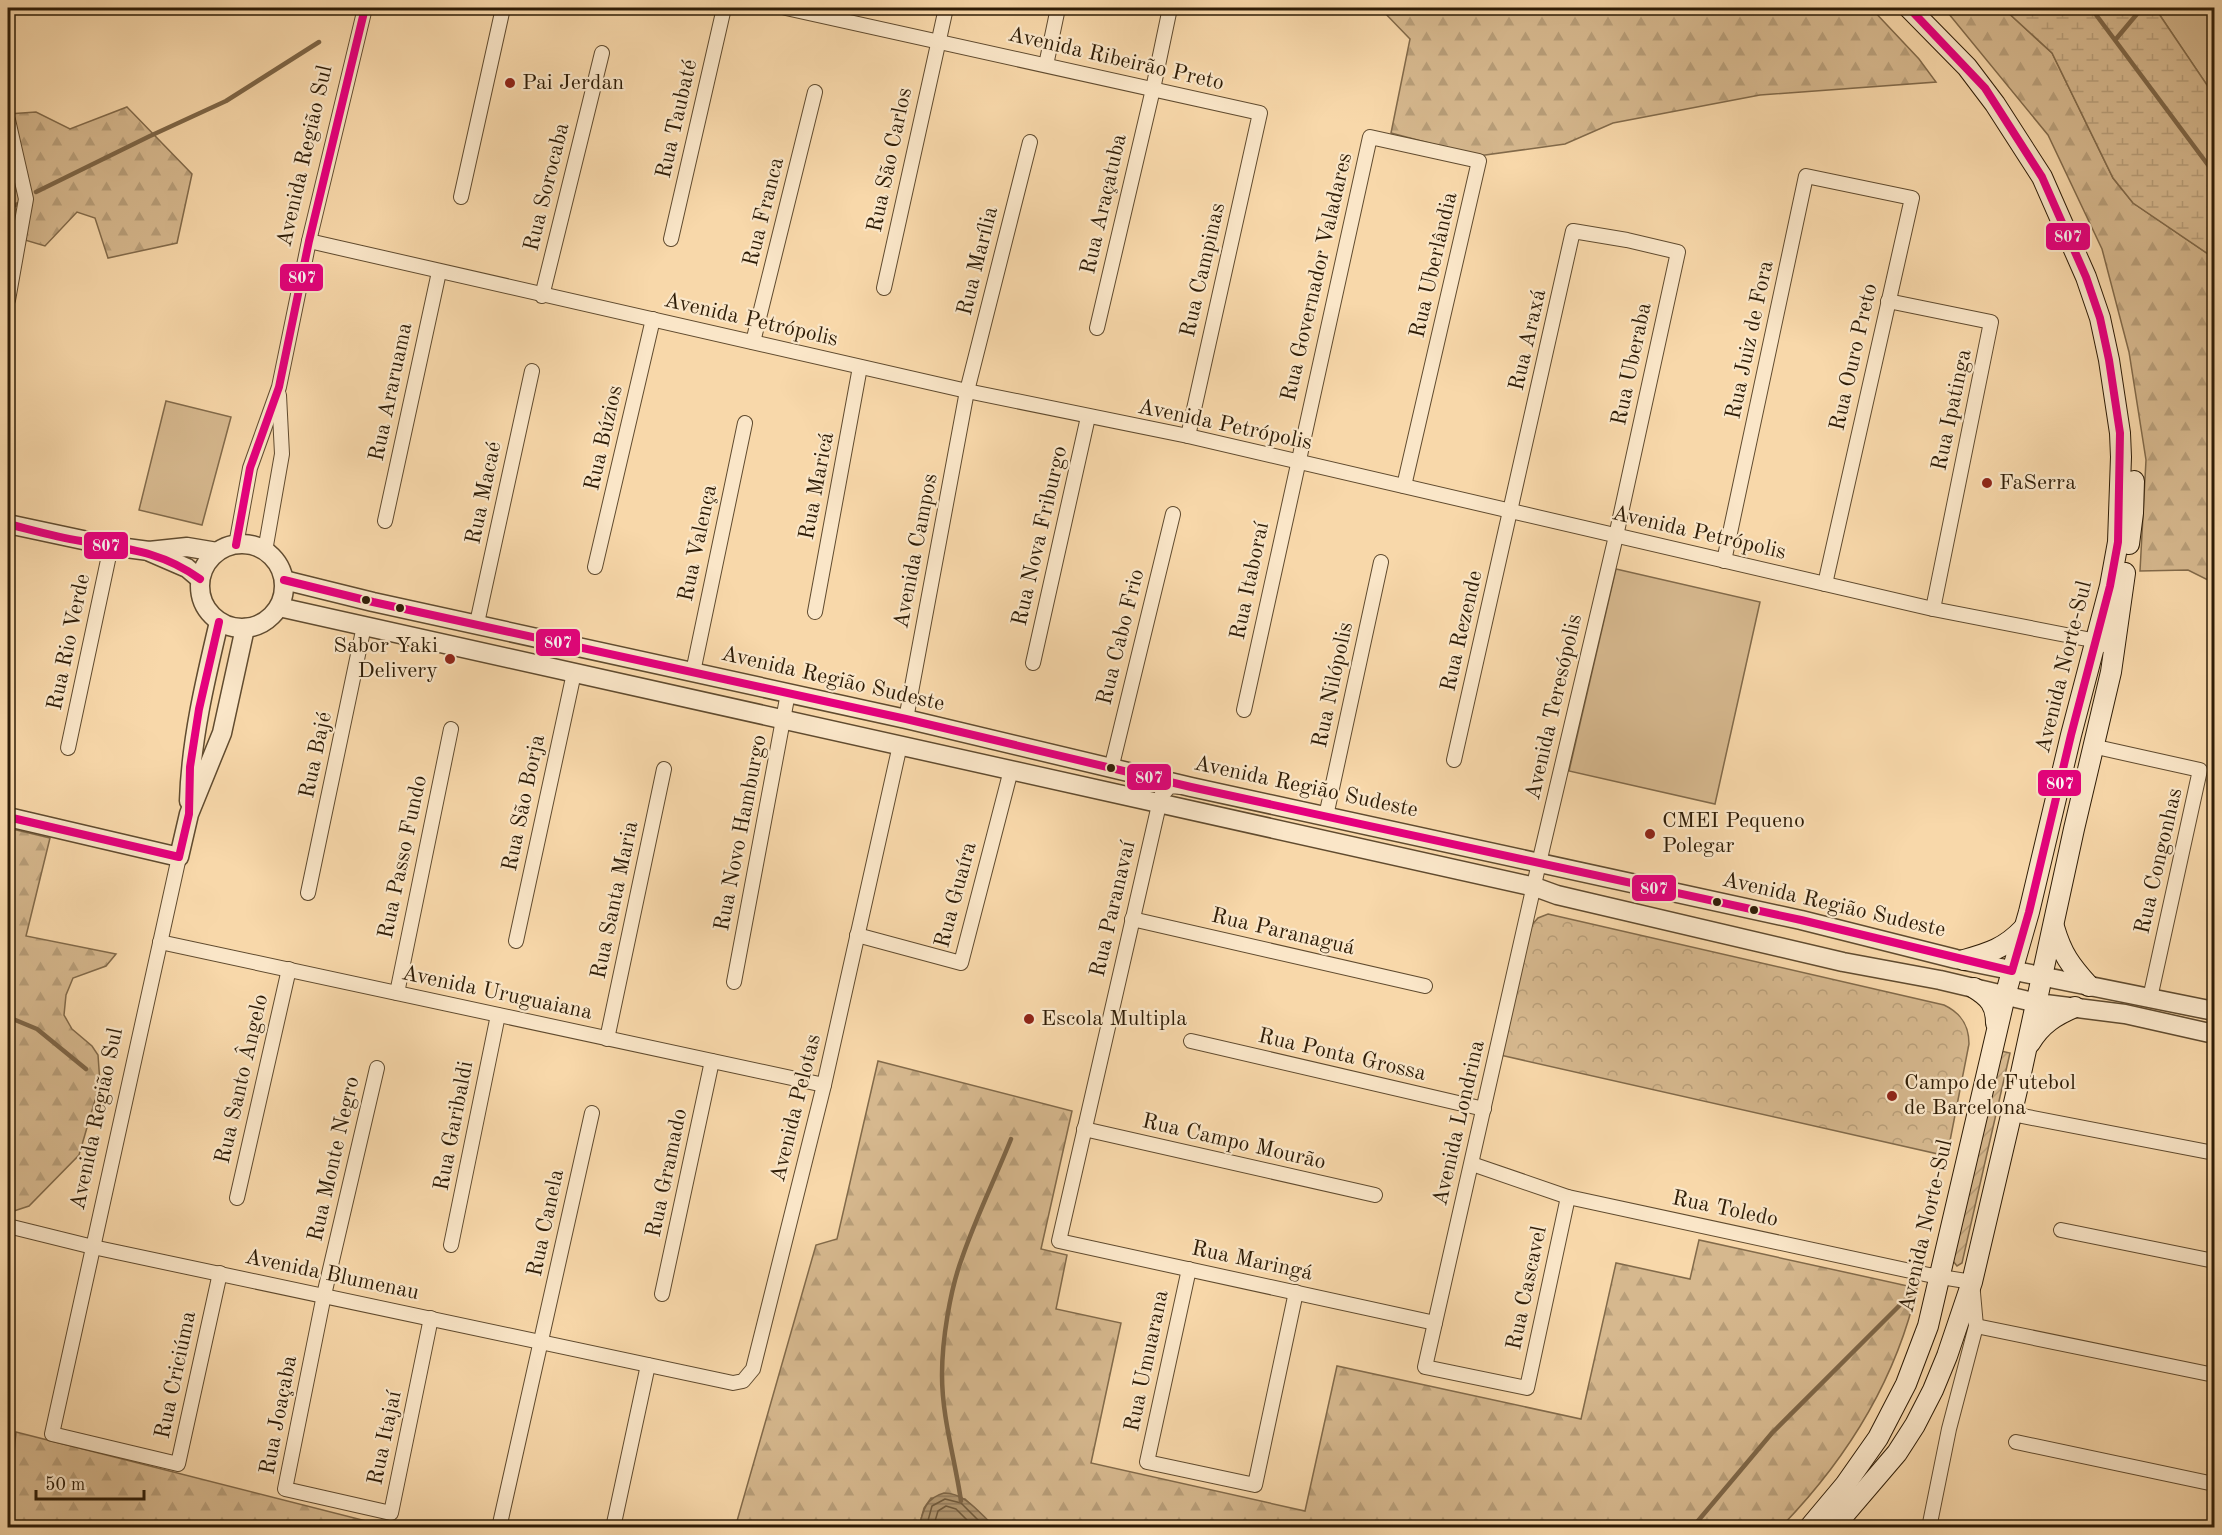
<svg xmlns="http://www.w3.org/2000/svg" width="2222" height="1535" font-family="'Old Standard TT',serif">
<defs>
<pattern id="forest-firs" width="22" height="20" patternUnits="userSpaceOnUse" patternTransform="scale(1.5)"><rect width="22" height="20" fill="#d6b88e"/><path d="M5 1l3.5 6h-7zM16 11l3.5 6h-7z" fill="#b89e79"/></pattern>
<pattern id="wetland-marsh" width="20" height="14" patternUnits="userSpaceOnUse" patternTransform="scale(1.5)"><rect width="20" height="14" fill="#d6b88e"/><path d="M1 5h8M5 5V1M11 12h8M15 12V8" fill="none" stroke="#b89e79"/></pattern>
<pattern id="park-crowns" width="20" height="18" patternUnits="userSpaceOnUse" patternTransform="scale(1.5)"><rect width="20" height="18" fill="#d6b88e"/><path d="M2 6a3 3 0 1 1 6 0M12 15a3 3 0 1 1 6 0" fill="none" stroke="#b89e79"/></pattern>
<pattern id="garden-furrows" width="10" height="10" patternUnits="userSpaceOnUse" patternTransform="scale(1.5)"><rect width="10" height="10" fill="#d6b88e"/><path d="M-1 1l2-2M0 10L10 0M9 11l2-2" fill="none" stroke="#b89e79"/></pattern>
<pattern id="water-rules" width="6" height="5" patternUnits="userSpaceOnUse" patternTransform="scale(1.5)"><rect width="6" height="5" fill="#b39872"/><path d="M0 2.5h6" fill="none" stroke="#927b5c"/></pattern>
</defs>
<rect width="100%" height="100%" fill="#f8d8aa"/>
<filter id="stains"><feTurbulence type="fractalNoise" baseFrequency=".00333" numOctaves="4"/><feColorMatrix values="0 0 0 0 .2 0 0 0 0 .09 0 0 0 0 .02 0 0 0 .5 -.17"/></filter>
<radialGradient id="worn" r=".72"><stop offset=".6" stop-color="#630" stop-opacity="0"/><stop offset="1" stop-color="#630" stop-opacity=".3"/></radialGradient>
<g fill="#d6b88e" stroke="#826a4a" stroke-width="1.5">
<polygon points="2155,8 2214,8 2214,100 2207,85"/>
<polygon points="166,401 231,417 202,525 139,510"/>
<polygon points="1616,569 1760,602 1715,804 1569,771"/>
</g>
<g fill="url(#forest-firs)" stroke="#826a4a" stroke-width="1.5">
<polygon points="1380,8 1871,8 1919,59 1936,82 1760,95 1613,123 1565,144 1478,156 1391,133 1410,39"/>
<polygon points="1944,8 2003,8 2052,53 2113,178 2133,203 2214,258 2214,583 2188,570 2140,571 2146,460 2129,352 2102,249 2048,135"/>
<polygon points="127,107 192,174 177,243 108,258 95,218 77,212 45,246 8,235 8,114 36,112 70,129"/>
<polygon points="8,828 50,838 26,936 116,954 106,966 73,978 66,995 64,1015 72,1029 92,1046 98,1055 100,1083 79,1155 29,1206 8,1213"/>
<path d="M878 1061 1072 1111 1041 1249 1067 1255 1056 1309 1121 1323 1091 1463 1305 1511 1337 1366 1581 1419 1616 1263 1690 1279 1699 1240 1917 1288C1896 1380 1846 1460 1781 1527L995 1528 965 1499 931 1498 924 1508 919 1527 735 1528 816 1245 837 1239Z"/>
<polygon points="16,1432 378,1524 377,1527 8,1527 8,1460 13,1461"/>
</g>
<polygon fill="url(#wetland-marsh)" stroke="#826a4a" stroke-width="1.5" points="2003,8 2155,8 2207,85 2214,100 2214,258 2133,203 2113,178 2052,53"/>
<path fill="url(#park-crowns)" stroke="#826a4a" stroke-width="1.5" d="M1548 914 1944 1005C1961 1013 1969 1025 1969 1044L1947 1156 1500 1055 1530 927 1538 918Z"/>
<polygon fill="url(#garden-furrows)" stroke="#826a4a" stroke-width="1.5" points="2001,1051 2010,1053 1962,1263 1957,1266 1953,1261"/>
<path fill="url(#water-rules)" stroke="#7e6647" stroke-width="1.5" d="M944 1493C966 1493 980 1514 995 1527H919C923 1510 926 1498 944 1493Z"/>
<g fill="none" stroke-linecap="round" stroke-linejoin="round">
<g stroke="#705a3c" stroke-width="1.5">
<polyline points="926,1528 932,1506 945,1499 961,1503 986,1528"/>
<polyline points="933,1528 938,1511 946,1506 956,1509 975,1528"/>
</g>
<g stroke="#7e6647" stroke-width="4.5">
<polyline points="2091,8 2214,173"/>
<polyline points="2116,39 2142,8"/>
<polyline points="36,192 150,136 226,101 319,42"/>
<polyline points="8,208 18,204"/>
<polyline points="8,1017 37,1029 86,1069"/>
<path d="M961 1501C955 1459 942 1418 942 1375 942 1340 950 1290 962 1258 976 1217 995 1179 1011 1139"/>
<polyline points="1692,1528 1772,1433 1911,1294"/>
</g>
<g stroke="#604b2f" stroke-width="16">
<g id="minor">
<polyline points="786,8 1260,113 1188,436"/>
<polyline points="1046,65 1058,8"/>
<polyline points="8,120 26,199 8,300"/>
<polyline points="461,197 503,8"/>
<polyline points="671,239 724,8"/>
<polyline points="309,241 967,391 1188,436 1933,609 2097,641 2103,645"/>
<polyline points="884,288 946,8"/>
<polyline points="542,296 602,53"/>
<polyline points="1888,301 1991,322 1933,609"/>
<polyline points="1097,328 1153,89 1170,8"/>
<polyline points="753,342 815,92"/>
<polyline points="385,521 439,272"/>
<polyline points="236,545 250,468 279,387 309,241 365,8"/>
<polyline points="265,551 282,454 279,395"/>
<polyline points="1724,561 1806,176 1912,198 1825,584"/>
<polyline points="595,567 653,319"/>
<polyline points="815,612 860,367"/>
<polyline points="477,623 532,371"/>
<polyline points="1033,663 1088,417"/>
<polyline points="693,672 745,423"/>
<polyline points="1244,710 1370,137 1479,161 1404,486"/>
<polyline points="906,719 967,391 1030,142"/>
<polyline points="2092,746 2200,770 2150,998"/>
<polyline points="68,748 111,546"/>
<polyline points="1454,760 1573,231 1627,240 1678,252 1616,536 1539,863 1425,1367 1527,1388 1568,1197"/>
<polyline points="1111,769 1173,514"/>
<polyline points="1182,787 1170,786 1161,796 1059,1241 1435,1323"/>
<polyline points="1326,816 1381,562"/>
<polyline points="179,857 52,1434 178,1464 220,1273"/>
<polyline points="308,893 364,626"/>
<polyline points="1132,919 1425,986"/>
<polyline points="857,935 961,963 1011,770"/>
<polyline points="516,941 574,673"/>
<polyline points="160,942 824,1085"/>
<polyline points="734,982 788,693"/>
<polyline points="397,993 451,729"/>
<polyline points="607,1039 664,769"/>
<polyline points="1191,1041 1484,1109"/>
<polyline points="377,1068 324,1295 285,1489 391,1513 431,1318"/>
<polyline points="2012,1114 2214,1153"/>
<polyline points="1084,1129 1375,1195"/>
<polyline points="1472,1164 1568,1197 1929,1275 1972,1282 1976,1326 1949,1429 1929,1528"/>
<polyline points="237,1198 289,969"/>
<polyline points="8,1226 93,1247 733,1383 743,1381 753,1369 824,1085 900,745"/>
<polyline points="2061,1230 2214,1261"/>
<polyline points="451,1245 498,1015"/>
<polyline points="1189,1269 1147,1462 1255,1485 1296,1292"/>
<polyline points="662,1294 712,1061"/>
<polyline points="1976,1326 2214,1375"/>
<polyline points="2016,1442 2214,1484"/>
<polyline points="499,1528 592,1113"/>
<polyline points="613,1528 648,1365"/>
</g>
</g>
<g stroke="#604b2f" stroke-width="21">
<g id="tertiary">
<polyline points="8,524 111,546 149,551 187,547 217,552"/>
<circle cx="242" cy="586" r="42"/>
<polyline points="150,552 187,568 200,579"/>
<polyline points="284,580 373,602 906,719 1191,787 1801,920 1956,959 2214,1011"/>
<polyline points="279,607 1535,887 1557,895 1843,962 1940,980 2037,1003 2125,1014 2214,1034"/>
<path d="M189 801C191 740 205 681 219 622"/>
<polyline points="8,817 179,857 189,814 222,733 245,628"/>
</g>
</g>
<g stroke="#2e1c06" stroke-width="22">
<g id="secondary">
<polyline points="2129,544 2133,513 2134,481"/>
<path d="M2054 927C2062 954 2070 965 2089 986"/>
<path d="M1964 960C1989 953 2005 948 2023 929"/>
<path d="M1974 988C1989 997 1996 1005 1996 1023"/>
<path d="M2030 1043C2041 1024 2056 1015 2075 1007"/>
<polyline points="1809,1528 1845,1485 1878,1438 1906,1384 1928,1326 2005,996 2029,912 2071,735 2110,586 2118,542 2121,457 2120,433 2109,360 2100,318 2086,277 2042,177 1995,104 1967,67 1909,8"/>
<polyline points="1833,1528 1897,1453 1915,1425 1933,1390 1947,1356 1972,1282 2021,1073 2074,829 2111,672 2125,573"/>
</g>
</g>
<use href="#minor" stroke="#fae6c8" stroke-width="14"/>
<use href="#tertiary" stroke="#fae6c8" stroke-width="18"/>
<use href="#secondary" stroke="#fae6c8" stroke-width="20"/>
<g stroke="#fae6c8" stroke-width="12">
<g id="bus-1">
<path d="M8 524C32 530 56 537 81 541 127 549 161 551 200 579"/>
<polyline points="236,545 250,468 279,387 309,241 365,8"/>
<polyline points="284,580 373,602 906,719 1191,787 1801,920 2012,971 2029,912 2071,735 2110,586 2118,542 2120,433 2109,360 2100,318 2086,277 2042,177 1985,88 1909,8"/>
<polyline points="8,817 179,857 189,814 190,767 199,709 219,622"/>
</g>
</g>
<use href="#bus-1" stroke="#e5007d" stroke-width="8"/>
</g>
<g fill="#8f2418" stroke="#fae6c8" stroke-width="2">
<circle cx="510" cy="83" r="6"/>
<circle cx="1987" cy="483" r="6"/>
<circle cx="450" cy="659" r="6"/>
<circle cx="1650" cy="834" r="6"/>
<circle cx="1029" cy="1019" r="6"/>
<circle cx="1892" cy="1096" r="6"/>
</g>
<g fill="#2e1c06" stroke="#fae6c8" stroke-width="2">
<circle cx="366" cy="600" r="5"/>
<circle cx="400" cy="608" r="5"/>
<circle cx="1111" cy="768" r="5"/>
<circle cx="1717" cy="902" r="5"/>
<circle cx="1754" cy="910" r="5"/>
</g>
<g text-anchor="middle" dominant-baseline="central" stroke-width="4.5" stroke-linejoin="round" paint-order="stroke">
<g font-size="22" fill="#2e1c06" stroke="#fae6c8">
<text transform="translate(1116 59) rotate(13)">Avenida Ribeirão Preto</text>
<text transform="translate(677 119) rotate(-77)">Rua Taubaté</text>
<text transform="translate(305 156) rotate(-77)">Avenida Região Sul</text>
<text transform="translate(890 160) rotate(-78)">Rua São Carlos</text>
<text transform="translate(547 187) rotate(-76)">Rua Sorocaba</text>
<text transform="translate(1104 204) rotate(-77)">Rua Araçatuba</text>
<text transform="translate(764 212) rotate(-76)">Rua Franca</text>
<text transform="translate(978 261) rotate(-76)">Rua Marília</text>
<text transform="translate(1434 265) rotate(-77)">Rua Uberlândia</text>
<text transform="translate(1203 270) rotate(-77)">Rua Campinas</text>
<text transform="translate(1317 277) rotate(-77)">Rua Governador Valadares</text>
<text transform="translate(751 320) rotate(13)">Avenida Petrópolis</text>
<text transform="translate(1528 340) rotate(-77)">Rua Araxá</text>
<text transform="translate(1750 340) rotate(-78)">Rua Juiz de Fora</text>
<text transform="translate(1854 357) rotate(-77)">Rua Ouro Preto</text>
<text transform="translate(1632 364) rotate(-78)">Rua Uberaba</text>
<text transform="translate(391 392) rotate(-78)">Rua Araruama</text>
<text transform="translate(1952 410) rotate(-78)">Rua Ipatinga</text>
<text transform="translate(1225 425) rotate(12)">Avenida Petrópolis</text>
<text transform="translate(604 438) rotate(-77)">Rua Búzios</text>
<text transform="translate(817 486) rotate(-79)">Rua Maricá</text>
<text transform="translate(484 493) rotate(-78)">Rua Macaé</text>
<text transform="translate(1699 533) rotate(13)">Avenida Petrópolis</text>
<text transform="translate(1040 536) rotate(-77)">Rua Nova Friburgo</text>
<text transform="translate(698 543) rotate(-78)">Rua Valença</text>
<text transform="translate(916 551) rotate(-79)">Avenida Campos</text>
<text transform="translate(1250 581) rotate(-78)">Rua Itaboraí</text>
<text transform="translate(1462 631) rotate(-77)">Rua Rezende</text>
<text transform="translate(1121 637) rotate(-76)">Rua Cabo Frio</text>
<text transform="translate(69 642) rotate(-78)">Rua Rio Verde</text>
<text transform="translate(2064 667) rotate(-76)">Avenida Norte-Sul</text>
<text transform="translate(833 679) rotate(13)">Avenida Região Sudeste</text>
<text transform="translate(1333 685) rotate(-78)">Rua Nilópolis</text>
<text transform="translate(1554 707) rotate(-77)">Avenida Teresópolis</text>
<text transform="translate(316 755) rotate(-78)">Rua Bajé</text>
<text transform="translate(1306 787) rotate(12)">Avenida Região Sudeste</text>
<text transform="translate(524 803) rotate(-78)">Rua São Borja</text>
<text transform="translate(741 833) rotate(-79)">Rua Novo Hamburgo</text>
<text transform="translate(403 857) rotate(-78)">Rua Passo Fundo</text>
<text transform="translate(2159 861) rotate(-77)">Rua Congonhas</text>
<text transform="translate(956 895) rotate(-75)">Rua Guaíra</text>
<text transform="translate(615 900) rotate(-78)">Rua Santa Maria</text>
<text transform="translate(1834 905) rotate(13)">Avenida Região Sudeste</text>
<text transform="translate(1113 909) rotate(-77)">Rua Paranavaí</text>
<text transform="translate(1283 932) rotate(13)">Rua Paranaguá</text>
<text transform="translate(497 993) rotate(12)">Avenida Uruguaiana</text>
<text transform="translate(1342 1055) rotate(13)">Rua Ponta Grossa</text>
<text transform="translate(242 1079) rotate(-77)">Rua Santo Ângelo</text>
<text transform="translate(796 1108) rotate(-76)">Avenida Pelotas</text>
<text transform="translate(97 1119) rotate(-78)">Avenida Região Sul</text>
<text transform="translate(1459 1123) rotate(-77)">Avenida Londrina</text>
<text transform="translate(454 1126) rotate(-79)">Rua Garibaldi</text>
<text transform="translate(1234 1142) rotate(13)">Rua Campo Mourão</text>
<text transform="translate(334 1159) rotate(-77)">Rua Monte Negro</text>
<text transform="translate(667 1173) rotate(-78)">Rua Gramado</text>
<text transform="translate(1725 1209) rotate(12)">Rua Toledo</text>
<text transform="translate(546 1223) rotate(-78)">Rua Canela</text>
<text transform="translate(1926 1226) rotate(-77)">Avenida Norte-Sul</text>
<text transform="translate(1252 1261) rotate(12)">Rua Maringá</text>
<text transform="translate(332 1275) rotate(12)">Avenida Blumenau</text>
<text transform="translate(1527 1288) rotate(-78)">Rua Cascavel</text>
<text transform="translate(1147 1361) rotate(-78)">Rua Umuarana</text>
<text transform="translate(176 1375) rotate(-78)">Rua Criciúma</text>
<text transform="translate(279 1415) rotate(-79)">Rua Joaçaba</text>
<text transform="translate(385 1438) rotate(-78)">Rua Itajaí</text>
</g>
<g font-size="22" fill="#2e1c06" stroke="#fae6c8" text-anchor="start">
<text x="522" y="83">Pai Jerdan</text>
<text x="1999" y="483">FaSerra</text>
<text x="438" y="646" text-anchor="end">Sabor Yaki<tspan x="438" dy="25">Delivery</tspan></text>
<text x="1662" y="821">CMEI Pequeno<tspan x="1662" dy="25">Polegar</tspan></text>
<text x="1041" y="1019">Escola Multipla</text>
<text x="1904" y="1083">Campo de Futebol<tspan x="1904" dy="25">de Barcelona</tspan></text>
</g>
</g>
<g stroke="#fae6c8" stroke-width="2">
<rect x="2045" y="222" width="46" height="29" rx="6" fill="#e5007d"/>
<rect x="279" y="263" width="45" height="29" rx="6" fill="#e5007d"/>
<rect x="83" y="531" width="46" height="29" rx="6" fill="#e5007d"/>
<rect x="535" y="628" width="46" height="29" rx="6" fill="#e5007d"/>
<rect x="1126" y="763" width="46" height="28" rx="6" fill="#e5007d"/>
<rect x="2037" y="769" width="45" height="28" rx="6" fill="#e5007d"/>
<rect x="1631" y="874" width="46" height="28" rx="6" fill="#e5007d"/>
</g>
<g font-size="16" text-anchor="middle" font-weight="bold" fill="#fff">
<text x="2068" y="242">807</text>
<text x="302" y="283">807</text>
<text x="106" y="551">807</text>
<text x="558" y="648">807</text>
<text x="1149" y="783">807</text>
<text x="2060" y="789">807</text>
<text x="1654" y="894">807</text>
</g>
<rect width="2222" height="1535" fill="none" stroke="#f8d8aa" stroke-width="30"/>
<rect x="9" y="9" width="2204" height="1517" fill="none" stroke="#2e1c06" stroke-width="3"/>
<rect x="15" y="15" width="2192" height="1505" fill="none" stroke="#2e1c06" stroke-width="1.5"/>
<path d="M36 1490v9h108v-9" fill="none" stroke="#2e1c06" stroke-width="3"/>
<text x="45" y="1490" font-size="18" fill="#2e1c06" stroke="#fae6c8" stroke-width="4.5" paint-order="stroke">50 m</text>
<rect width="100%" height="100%" filter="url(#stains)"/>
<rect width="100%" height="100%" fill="url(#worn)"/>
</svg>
